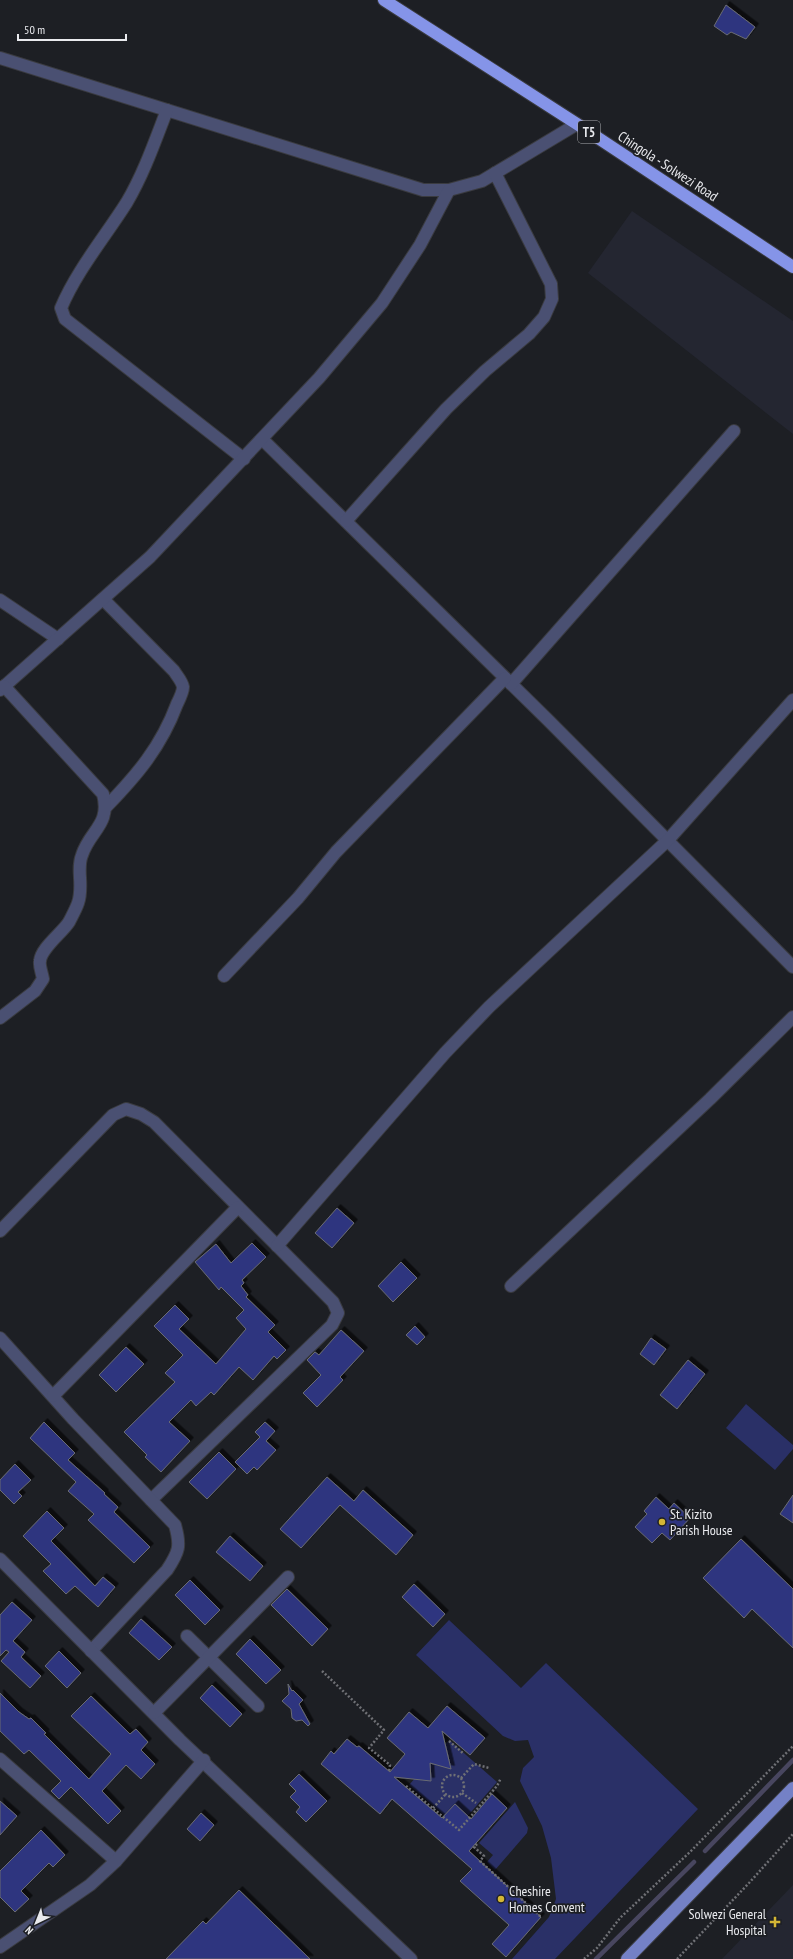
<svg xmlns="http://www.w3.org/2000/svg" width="793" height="1959" font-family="'PT Sans Narrow',sans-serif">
<defs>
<filter id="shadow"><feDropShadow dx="3.5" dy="-3.5" stdDeviation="0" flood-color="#0009"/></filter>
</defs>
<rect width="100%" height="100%" fill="#1d1f24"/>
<g fill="#242631">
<polygon points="632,211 793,321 793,434 588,273"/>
<polygon points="793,1885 793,1959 722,1959"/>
</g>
<g fill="#2a3067" fill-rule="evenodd">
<polygon points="746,1404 793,1445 793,1449 775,1470 726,1428"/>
<polygon points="449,1620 521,1688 546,1663 698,1809 555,1959 512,1959 549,1917 556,1899 551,1858 542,1826 520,1781 523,1768 534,1757 528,1740 515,1741 503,1736 416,1655"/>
<path d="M449 1740 497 1782 458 1827 409 1785ZM455 1804 467 1815 460 1823 448 1812Z"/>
<polygon points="515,1802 528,1828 527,1833 495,1870 487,1862 493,1855 479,1843"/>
</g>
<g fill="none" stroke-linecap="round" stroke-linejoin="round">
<g stroke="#48465f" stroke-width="4.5">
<polyline points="705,1851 793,1760"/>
<polyline points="596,1959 694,1862"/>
</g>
</g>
<g fill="#2e347f" stroke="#6a6c73" filter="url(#shadow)">
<polygon points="726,5 755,27 746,39 731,32 727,35 714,26"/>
<polygon points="337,1208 354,1223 332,1248 315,1233"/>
<polygon points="252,1243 266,1257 242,1280 244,1283 241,1286 248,1295 246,1297 275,1325 268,1332 286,1350 277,1359 274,1356 253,1380 239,1367 214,1395 211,1392 196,1406 191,1400 169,1422 190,1441 161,1472 145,1457 147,1455 124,1432 175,1382 165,1373 183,1355 154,1326 175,1305 189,1319 179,1329 216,1364 246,1329 236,1318 244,1310 221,1287 219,1290 195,1262 216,1244 231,1263"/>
<polygon points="401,1262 417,1278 393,1302 378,1286"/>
<polygon points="415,1326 425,1337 417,1345 406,1335"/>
<polygon points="341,1330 364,1351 340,1377 343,1380 317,1407 303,1393 321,1375 307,1360 315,1352 319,1355"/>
<polygon points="651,1338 666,1349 654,1365 640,1354"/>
<polygon points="126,1347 144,1364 116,1392 99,1375"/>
<polygon points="688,1360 705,1374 677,1409 660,1395"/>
<polygon points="44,1422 75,1453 68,1460 105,1493 104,1494 118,1507 114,1512 150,1547 134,1563 88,1520 94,1514 68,1491 76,1482 30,1438"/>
<polygon points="265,1422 275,1431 266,1441 276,1450 257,1470 254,1467 247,1474 235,1462 260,1437 255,1432"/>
<polygon points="219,1452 236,1469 207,1499 189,1482"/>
<polygon points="15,1464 31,1480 18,1492 22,1496 14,1504 0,1490 0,1480"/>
<polygon points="327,1477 354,1501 363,1490 413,1535 396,1555 340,1505 301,1548 280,1529"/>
<polygon points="793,1495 793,1523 780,1514"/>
<polygon points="656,1497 669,1509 674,1503 690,1518 670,1540 662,1533 652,1543 635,1527 647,1514 644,1511"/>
<polygon points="47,1511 64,1528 51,1541 95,1586 103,1577 115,1587 98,1607 75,1586 66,1594 43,1571 51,1564 23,1536"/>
<polygon points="230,1536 263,1566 250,1581 216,1552"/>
<polygon points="741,1539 793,1589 793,1648 752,1609 744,1618 703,1578"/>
<polygon points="190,1580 220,1610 205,1625 175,1595"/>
<polygon points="414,1584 445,1614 433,1627 402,1597"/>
<polygon points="287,1589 328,1629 312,1646 271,1605"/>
<polygon points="12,1602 32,1620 13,1641 25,1652 21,1657 41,1676 30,1688 1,1661 9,1652 6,1650 0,1656 0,1615"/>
<polygon points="141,1619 172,1647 159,1660 129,1633"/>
<polygon points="250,1639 281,1670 266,1684 236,1654"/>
<polygon points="59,1651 81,1673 67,1688 45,1666"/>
<polygon points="288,1684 292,1691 293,1690 303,1700 299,1704 310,1724 308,1726 302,1720 296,1721 292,1718 291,1709 282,1701 289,1694"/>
<polygon points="212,1685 242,1714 230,1727 200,1698"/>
<polygon points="0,1693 19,1712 29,1719 31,1718 46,1733 44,1734 89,1779 111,1754 71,1716 91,1696 130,1734 136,1729 148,1742 141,1750 155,1764 141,1779 126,1765 102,1791 121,1811 108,1824 71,1787 59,1799 51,1791 61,1781 29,1750 24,1754 0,1731"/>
<polygon points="447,1706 485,1738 470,1755 442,1731 451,1769 430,1763 431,1781 394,1777 442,1818 455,1804 471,1819 492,1794 507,1808 469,1851 541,1917 506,1957 492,1944 509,1925 460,1881 472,1869 392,1799 380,1814 321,1764 331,1751 334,1754 347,1739 357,1747 359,1746 390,1772 405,1754 387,1738 409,1712 428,1728"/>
<polygon points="299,1774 327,1801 306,1822 296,1812 300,1807 290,1797 296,1791 289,1784"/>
<polygon points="0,1801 17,1816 0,1835"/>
<polygon points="201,1813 214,1825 200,1841 187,1829"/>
<polygon points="41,1830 65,1855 53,1867 49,1863 21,1891 29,1899 15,1912 0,1897 0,1871"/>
<polygon points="239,1890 310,1959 166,1959 203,1921 206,1924"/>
</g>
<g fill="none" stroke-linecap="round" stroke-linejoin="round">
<g stroke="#3a3b40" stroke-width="14">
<g id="minor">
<polyline points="0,58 423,190 449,190 482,181 577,124"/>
<path d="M167 110C155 141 144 173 127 202 105 237 77 270 61 308L65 319 244 459"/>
<polyline points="262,439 549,721 793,967"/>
<polyline points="346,521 446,409 485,371 529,334 544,317 552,299 551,284 495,173"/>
<path d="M103 599 174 671C177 676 182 681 183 687 183 692 179 700 177 704 161 747 137 775 106 807"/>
<polyline points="0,600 58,639"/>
<polyline points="511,684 734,431"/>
<polyline points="0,690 150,557 319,378 382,303 420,245 449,190"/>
<polyline points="224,976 298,898 336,852 505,678"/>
<path d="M0 1018 35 991 43 979C42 973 39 966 40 961 41 948 62 933 69 922 72 916 76 909 78 903 84 886 76 869 82 855 90 830 111 825 103 794L4 686"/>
<polyline points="0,1231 113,1115 126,1109 141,1114 154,1122 333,1302 338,1313 332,1325 151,1500"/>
<polyline points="277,1246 445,1053 489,1007 668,840 793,700"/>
<polyline points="511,1286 710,1099 793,1017"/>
<path d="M0 1338 73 1419 175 1525C181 1546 179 1552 167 1570L91 1651"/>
<polyline points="53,1396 238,1207"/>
<polyline points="0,1559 180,1740 411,1959"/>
<polyline points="187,1636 258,1706"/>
<polyline points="154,1713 288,1577"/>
<polyline points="0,1759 116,1861"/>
<polyline points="0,1947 90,1885 116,1861 204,1760"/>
</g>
</g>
<g stroke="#3a3b40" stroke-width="14">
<polyline id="major" points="627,1959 793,1788"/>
</g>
<g stroke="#3a3b40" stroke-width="14">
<polyline id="highway" points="384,0 577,124 793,267"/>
</g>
<g stroke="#6f7075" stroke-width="2.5" stroke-dasharray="2 2" stroke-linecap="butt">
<polyline points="322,1671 384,1730 369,1748 390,1765 389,1772"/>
<polyline points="449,1741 464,1754"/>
<circle cx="453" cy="1786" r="11"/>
<polyline points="461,1778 474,1764 489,1768"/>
<polyline points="406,1786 459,1830 497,1786 501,1778"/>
<polyline points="462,1793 476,1803"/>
<polyline points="433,1808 445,1795"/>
<polyline points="477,1844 474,1847 484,1856 480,1861 541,1917"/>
<polyline points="584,1959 597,1948 620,1918 691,1851 793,1746"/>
<polyline points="677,1959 749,1883 793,1834"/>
</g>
<use href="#minor" stroke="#4a5072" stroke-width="12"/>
<use href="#major" stroke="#7481c6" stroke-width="12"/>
<use href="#highway" stroke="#8594e8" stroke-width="12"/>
</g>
<g fill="#d4b635" stroke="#1d1f24" stroke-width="1.5">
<circle cx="662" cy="1522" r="4"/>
<circle cx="501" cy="1899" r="4"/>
<path d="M773 1916h4v4h4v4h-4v4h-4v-4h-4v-4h4z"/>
</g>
<g text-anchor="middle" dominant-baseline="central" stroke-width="3.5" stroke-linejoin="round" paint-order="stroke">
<rect fill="#1d1f24" stroke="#acadb1" stroke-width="1" x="578" y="121" width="22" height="22" rx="3"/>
<g font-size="13" font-weight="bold" fill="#e9eaee">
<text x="589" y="132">T5</text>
</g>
<g font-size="14" fill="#e9eaee" stroke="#1d1f24">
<text transform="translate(668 166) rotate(33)">Chingola - Solwezi Road</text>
</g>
<g font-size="14" fill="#e9eaee" stroke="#1d1f24" text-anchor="start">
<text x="670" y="1514">St. Kizito<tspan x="670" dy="16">Parish House</tspan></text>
<text x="509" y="1891">Cheshire<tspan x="509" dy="16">Homes Convent</tspan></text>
<text x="766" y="1914" text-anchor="end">Solwezi General<tspan x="766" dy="16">Hospital</tspan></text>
</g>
</g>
<g transform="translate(36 1923) rotate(223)" stroke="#1d1f24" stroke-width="3" paint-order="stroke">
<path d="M0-3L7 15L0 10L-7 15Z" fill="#e9eaee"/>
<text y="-6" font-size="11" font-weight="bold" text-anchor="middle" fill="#e9eaee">N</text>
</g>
<path d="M18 34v6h108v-6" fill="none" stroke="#e9eaee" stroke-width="2"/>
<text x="24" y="34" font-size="12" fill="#e9eaee" stroke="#1d1f24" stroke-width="3" paint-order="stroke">50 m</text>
</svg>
